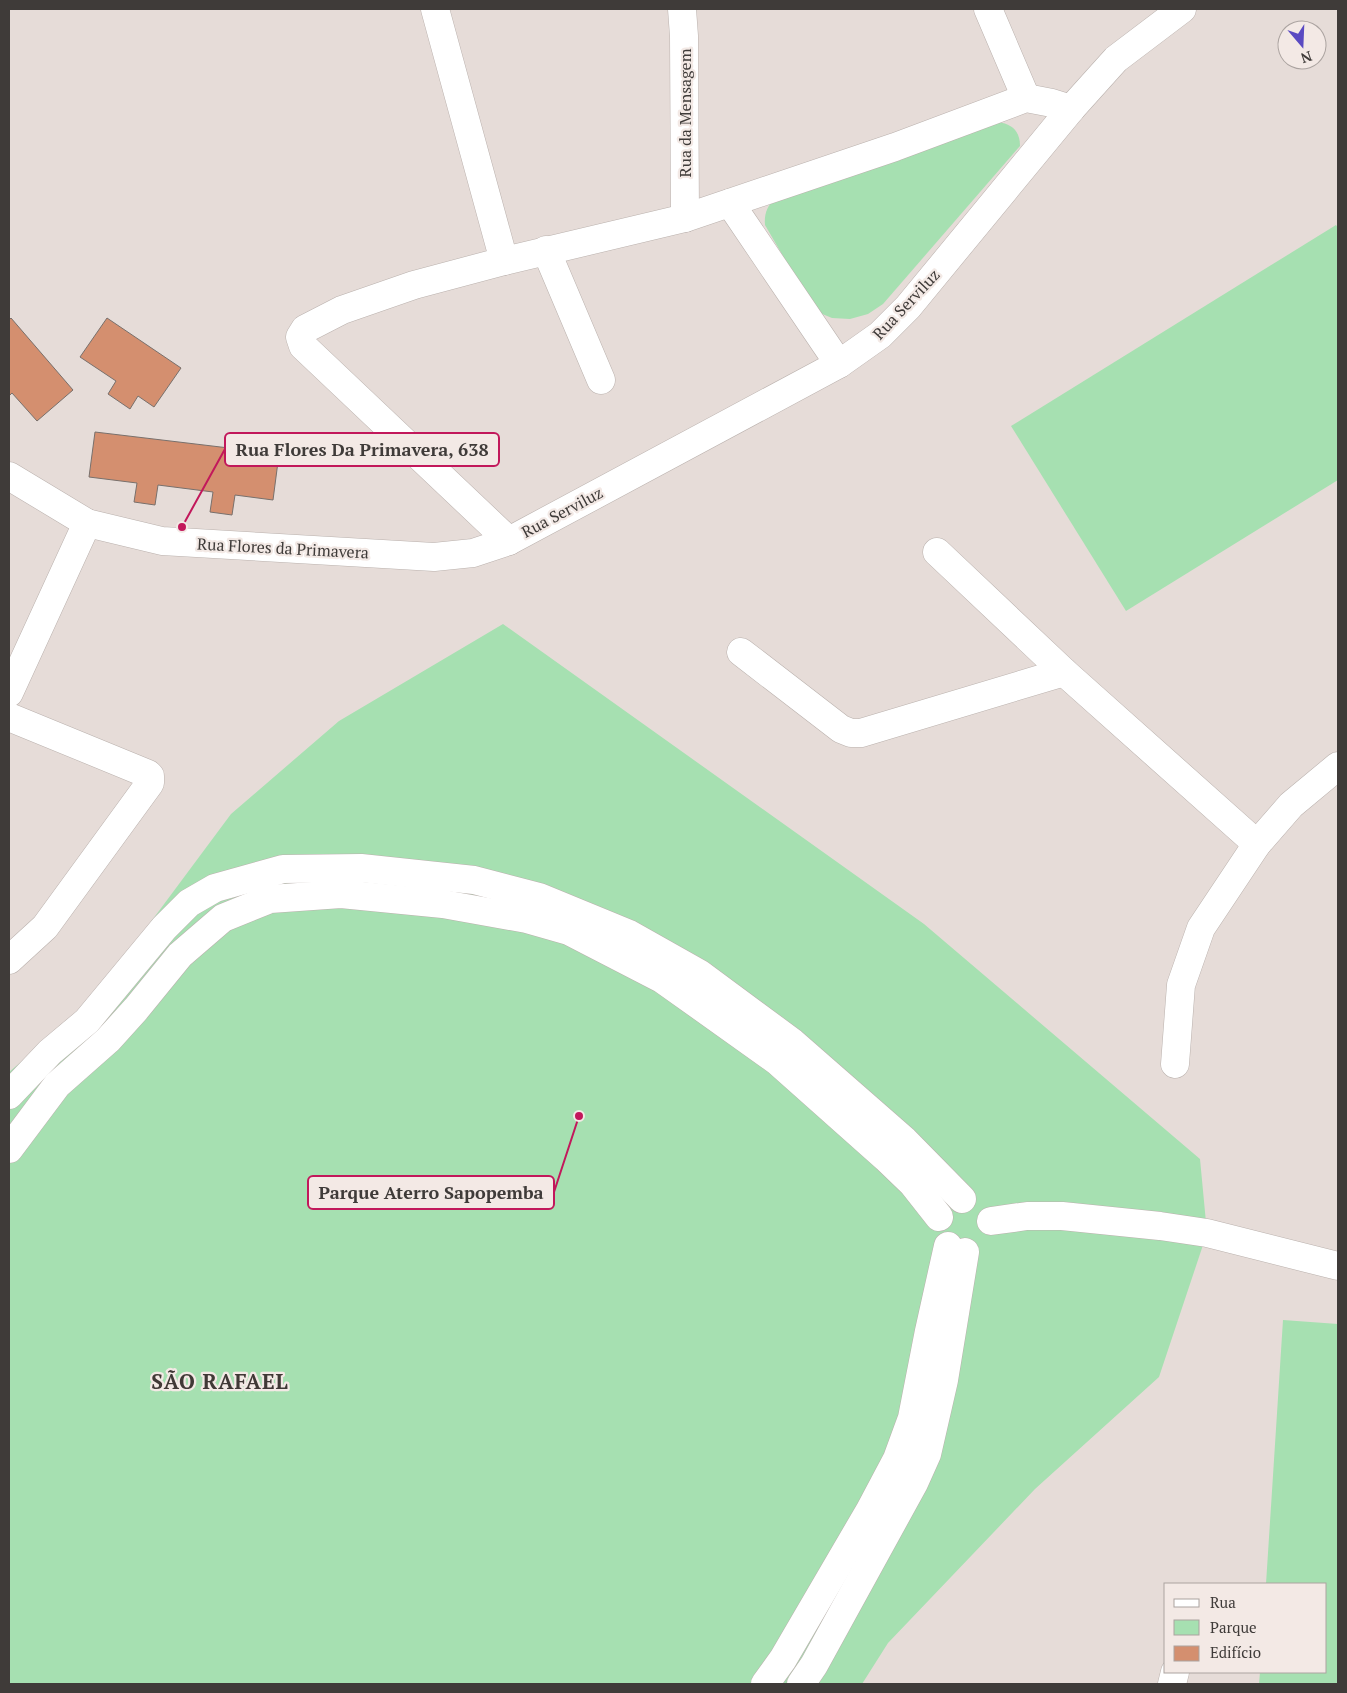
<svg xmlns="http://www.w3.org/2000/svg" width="1347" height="1693" font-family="'PT Serif',serif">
<rect width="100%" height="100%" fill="#e6dcd8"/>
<g fill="#a6e0b1">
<path d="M998 122C1012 124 1020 131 1020 146L883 304 868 314 850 319 832 318 815 311 765 225C764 214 767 206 775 199Z"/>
<polygon points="1336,225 1338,228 1338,480 1126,611 1011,426"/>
<polygon points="503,624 924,924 1200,1159 1207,1233 1159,1377 1035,1489 888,1643 862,1684 9,1684 9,1072 89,1005 231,814 339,721"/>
<polygon points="1283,1320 1338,1324 1338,1684 1259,1684 1260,1672 1326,1672 1326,1584 1266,1584"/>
</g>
<g fill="#d48f6f" stroke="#78706c">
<polygon points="11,318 73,390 37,421 12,393 9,396 9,320"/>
<polygon points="107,318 181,368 154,407 138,396 130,409 108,394 116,381 80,357"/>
<polygon points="95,432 279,454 273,500 235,495 232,515 210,512 213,492 158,485 155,505 134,502 137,483 89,477"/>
</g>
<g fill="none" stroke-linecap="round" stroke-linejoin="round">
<g stroke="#bab1ad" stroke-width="29">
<g id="minor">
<polyline points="435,9 504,261"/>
<polyline points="682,9 684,36 685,218"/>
<polyline points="988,9 1026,98"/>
<polyline points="730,203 839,364"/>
<polyline points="546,250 601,380"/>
<polyline points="9,476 87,523 162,541 434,557 473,553 509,541 839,364 880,335 908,307 1071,109 1116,59 1182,9"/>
<polyline points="509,541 303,346 300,337 305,329 342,310 414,285 504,261 685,218 895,147 1026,98 1052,103 1071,109"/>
<polyline points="937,552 1064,672 1257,844"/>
<polyline points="741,652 841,729 851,733 861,733 1064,672"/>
<polyline points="9,693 87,523"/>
<polyline points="9,717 148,774 150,776 150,783 45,927 9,960"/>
<polyline points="1175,1064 1181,985 1201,928 1257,844 1291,805 1338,766"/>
<polyline points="9,1095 50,1052 87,1021 164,928 189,903 215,888 283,869 361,868 474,880 539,897 629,934 700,974 792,1042 904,1140 962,1199"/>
<polyline points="9,1149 57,1085 108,1040 136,1009 180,955 223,918 270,899 341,894 443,904 527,919 569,931 662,979 777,1061 886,1158 913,1184 939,1217"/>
<polyline points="991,1221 1027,1216 1062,1216 1160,1226 1207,1233 1338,1266"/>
<polyline points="765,1684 783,1659 870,1510 897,1459 912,1418 929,1331 948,1246"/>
<polyline points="801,1684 814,1665 914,1483 927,1454 944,1380 965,1252"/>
<polyline points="1172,1684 1175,1672"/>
</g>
</g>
<use href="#minor" stroke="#fff" stroke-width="28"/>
</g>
<g text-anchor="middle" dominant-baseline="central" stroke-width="4.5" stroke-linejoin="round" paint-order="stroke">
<g font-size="16" fill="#3f3b39" stroke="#f3e9e5">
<text transform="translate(685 113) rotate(-90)">Rua da Mensagem</text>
<text transform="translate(906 304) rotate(-47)">Rua Serviluz</text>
<text transform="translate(562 512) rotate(-28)">Rua Serviluz</text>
<text transform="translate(283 548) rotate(3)">Rua Flores da Primavera</text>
</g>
<g font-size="21" font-weight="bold" letter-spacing="1" fill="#403936" stroke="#f3e9e5">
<text x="220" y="1381">SÃO RAFAEL</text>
</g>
</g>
<path fill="none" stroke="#c2185b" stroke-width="2" d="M182 527L225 449M579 1116L554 1192"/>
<g fill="#c2185b" stroke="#f3e9e5" stroke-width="2">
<circle cx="182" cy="527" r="5"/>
<circle cx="579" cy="1116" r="5"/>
</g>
<g fill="#f3e9e5" stroke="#c2185b" stroke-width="2">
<rect x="225" y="433" width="274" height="33" rx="5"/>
<rect x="308" y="1176" width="246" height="33" rx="5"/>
</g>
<g font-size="18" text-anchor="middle" font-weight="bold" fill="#3f3b39">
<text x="362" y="456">Rua Flores Da Primavera, 638</text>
<text x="431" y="1199">Parque Aterro Sapopemba</text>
</g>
<rect width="1347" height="1693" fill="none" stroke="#3f3b39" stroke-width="20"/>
<rect x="1164" y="1583" width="162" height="90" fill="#f3e9e5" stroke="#aba3a0"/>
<rect x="1174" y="1599" width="25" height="8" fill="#ffffff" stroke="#aba3a0"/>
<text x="1210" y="1608" font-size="15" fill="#3f3b39">Rua</text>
<rect x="1174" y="1620" width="25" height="15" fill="#a6e0b1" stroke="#aba3a0"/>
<text x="1210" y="1633" font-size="15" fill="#3f3b39">Parque</text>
<rect x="1174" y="1646" width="25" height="15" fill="#d48f6f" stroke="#aba3a0"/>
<text x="1210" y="1658" font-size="15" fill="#3f3b39">Edifício</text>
<g transform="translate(1302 45) rotate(161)"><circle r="24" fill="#f3e9e5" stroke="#aba3a0"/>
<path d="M0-4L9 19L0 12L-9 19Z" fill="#5a4ac2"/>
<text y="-8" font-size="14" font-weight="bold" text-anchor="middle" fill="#3f3b39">N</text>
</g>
</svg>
